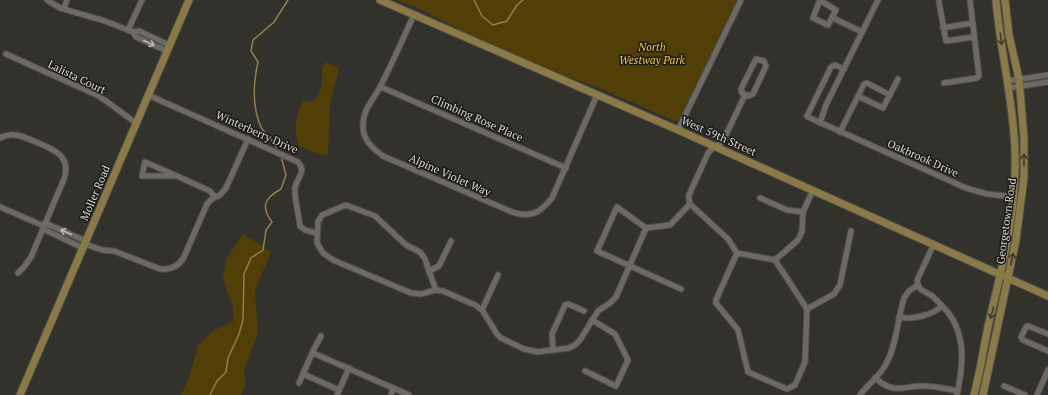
<svg xmlns="http://www.w3.org/2000/svg" width="1048" height="395" font-family="'PT Serif',serif">
<rect width="100%" height="100%" fill="#33312c"/>
<g fill="#523f08">
<polygon points="397,0 738,0 679,119 675,121 595,86 573,79 468,34 416,7"/>
<path d="M327 62 339 69 330 104 328 154 322 155 299 146C293 130 296 117 302 102 305 101 309 102 312 101 324 96 322 77 322 67Z"/>
<polygon points="243,234 271,252 255,290 258,333 244,370 246,383 241,395 181,395 189,378 198,345 213,331 234,321 232,303 227,292 223,277 227,258"/>
</g>
<g fill="none" stroke-linecap="round" stroke-linejoin="round">
<g stroke="#92804c" stroke-width="1.5">
<polyline points="474,0 482,16 493,25 507,21 517,5 523,0"/>
<path d="M276 147C275 145 273 142 271 139 268 135 263 132 261 127 252 107 253 84 258 62L251 51 253 40 274 22 288 0"/>
<path d="M210 395 217 381 226 372 228 358 239 334 243 320 244 274 251 258 263 250 266 230 272 222C260 206 265 198 281 189L286 175 281 156"/>
</g>
<g stroke="#514f4b" stroke-width="7">
<g id="street">
<polyline points="47,0 60,8 105,21 133,32 139,31 169,45"/>
<polygon points="821,1 836,10 828,25 813,18 819,2"/>
<polyline points="939,2 946,41 973,37"/>
<polyline points="64,8 67,0"/>
<path d="M414 15C403 38 393 62 381 85 375 98 363 109 363 124 362 139 372 148 383 156L512 212C531 218 540 213 552 198L597 95"/>
<polyline points="833,18 862,32"/>
<polyline points="943,28 972,23"/>
<polyline points="128,30 142,0"/>
<polyline points="133,32 136,37 167,51"/>
<polyline points="6,54 99,96 136,123"/>
<polygon points="756,59 764,61 766,66 753,94 748,96 742,93 741,89"/>
<polyline points="844,69 835,65 831,67 807,116 808,117 966,188 987,194 1015,197"/>
<polyline points="1007,81 1048,75"/>
<polyline points="944,83 977,78 979,76 970,0"/>
<polyline points="381,87 566,168"/>
<polyline points="1008,88 1048,82"/>
<path d="M148 95 298 162C307 172 297 177 295 188 294 198 299 215 300 226L305 230 317 233"/>
<path d="M745 95 723 141C718 146 712 147 708 153L689 195V200L690 204 728 239 737 253 775 260"/>
<polyline points="858,96 883,108 898,79"/>
<polyline points="820,123 826,105 878,0"/>
<polyline points="678,130 741,0"/>
<polyline points="840,132 864,84 867,83 890,95"/>
<path d="M0 138C13 131 24 137 36 142 53 149 72 156 64 179L31 257 24 267 18 273"/>
<polyline points="177,176 145,162 142,176 177,176 210,191 215,197"/>
<polyline points="760,198 787,210 803,212"/>
<polyline points="0,207 44,226"/>
<polyline points="45,223 86,241"/>
<polyline points="646,228 617,207 597,251 681,289"/>
<polyline points="646,228 670,225 690,204"/>
<polyline points="43,229 83,248"/>
<path d="M85 244 102 250 114 251 160 269C171 270 179 266 184 257L207 204 212 199 220 195 226 188 248 139"/>
<path d="M934 244 918 278C917 281 917 284 919 287 921 291 928 293 932 296 937 300 942 306 947 311 967 336 963 366 957 395"/>
<polyline points="737,253 716,300 716,303 738,330 748,372 787,389 795,385 805,362 807,309 775,260"/>
<polyline points="775,260 797,241 800,236 802,231 803,212 813,190"/>
<polyline points="429,271 425,259 420,252 406,245 375,216 346,205 322,215 318,222 317,243 323,253 333,260 411,293 421,294 436,290 443,291 475,305 482,310 498,275"/>
<polyline points="436,290 429,271 439,266 451,241"/>
<polyline points="807,309 834,294 840,285 851,231"/>
<polyline points="482,310 497,334 501,338 524,349 538,352 545,351 569,348 575,345 580,340 598,311 610,303 616,297 646,228"/>
<path d="M899 317C913 320 932 315 942 306"/>
<polyline points="1048,334 1028,326 1026,327 1021,337 1023,340 1048,351"/>
<polyline points="553,350 552,334 565,305 568,304 584,311"/>
<polyline points="313,353 409,395"/>
<polyline points="585,371 616,386 628,360 615,334 592,320"/>
<polyline points="303,374 339,390"/>
<path d="M875 378C895 395 902 386 924 386 936 386 947 389 958 391"/>
<polyline points="299,383 314,349 321,336"/>
<polyline points="1004,386 1025,395"/>
<polyline points="337,395 349,368"/>
<polyline points="391,395 393,388"/>
<path d="M860 395C868 384 880 376 886 364 896 347 898 318 904 298L909 291 918 285"/>
<polyline points="1037,395 1048,370"/>
</g>
</g>
<g stroke="#514f4b" stroke-width="9">
<g id="secondary">
<polyline points="380,0 678,130 1048,296"/>
<polyline points="20,395 189,0"/>
<path d="M974 395C981 369 984 343 990 318 1003 264 1017 209 1015 153 1014 102 1000 51 996 0"/>
<polyline points="983,395 1016,240 1024,177 1024,138 1019,79 1009,35 1005,0"/>
</g>
</g>
<use href="#street" stroke="#6d6a65" stroke-width="5"/>
<use href="#secondary" stroke="#8a7a47" stroke-width="7"/>
</g>
<defs><path id="oneway-shaft" d="M-6 0H5M1.5-3L5.5 0L1.5 3" fill="none" stroke-width="1.6" stroke-linecap="round" stroke-linejoin="round"/></defs>
<g stroke="#413b28">
<use href="#oneway-shaft" transform="translate(1001 39) rotate(82)"/>
<use href="#oneway-shaft" transform="translate(1024 160) rotate(-90)"/>
<use href="#oneway-shaft" transform="translate(1012 259) rotate(-78)"/>
<use href="#oneway-shaft" transform="translate(992 313) rotate(104)"/>
</g>
<g stroke="#bab8b5">
<use href="#oneway-shaft" transform="translate(149 43) rotate(25)"/>
<use href="#oneway-shaft" transform="translate(66 232) rotate(-156)"/>
</g>
<g text-anchor="middle" dominant-baseline="central" stroke-width="3" stroke-linejoin="round" paint-order="stroke">
<g font-size="11" font-style="italic" fill="#f7ca53" stroke="#1a1917">
<text x="652" y="47">North<tspan x="652" dy="13">Westway Park</tspan></text>
</g>
<g font-size="11" fill="#dbdad7" stroke="#1a1917">
<text transform="translate(77 77) rotate(26)">Lalista Court</text>
<text transform="translate(477 118) rotate(24)">Climbing Rose Place</text>
<text transform="translate(257 132) rotate(24)">Winterberry Drive</text>
<text transform="translate(719 136) rotate(24)">West 59th Street</text>
<text transform="translate(923 158) rotate(24)">Oakbrook Drive</text>
<text transform="translate(450 175) rotate(24)">Alpine Violet Way</text>
<text transform="translate(95 193) rotate(-67)">Moller Road</text>
<text transform="translate(1006 221) rotate(-82)">Georgetown Road</text>
</g>
</g>
</svg>
